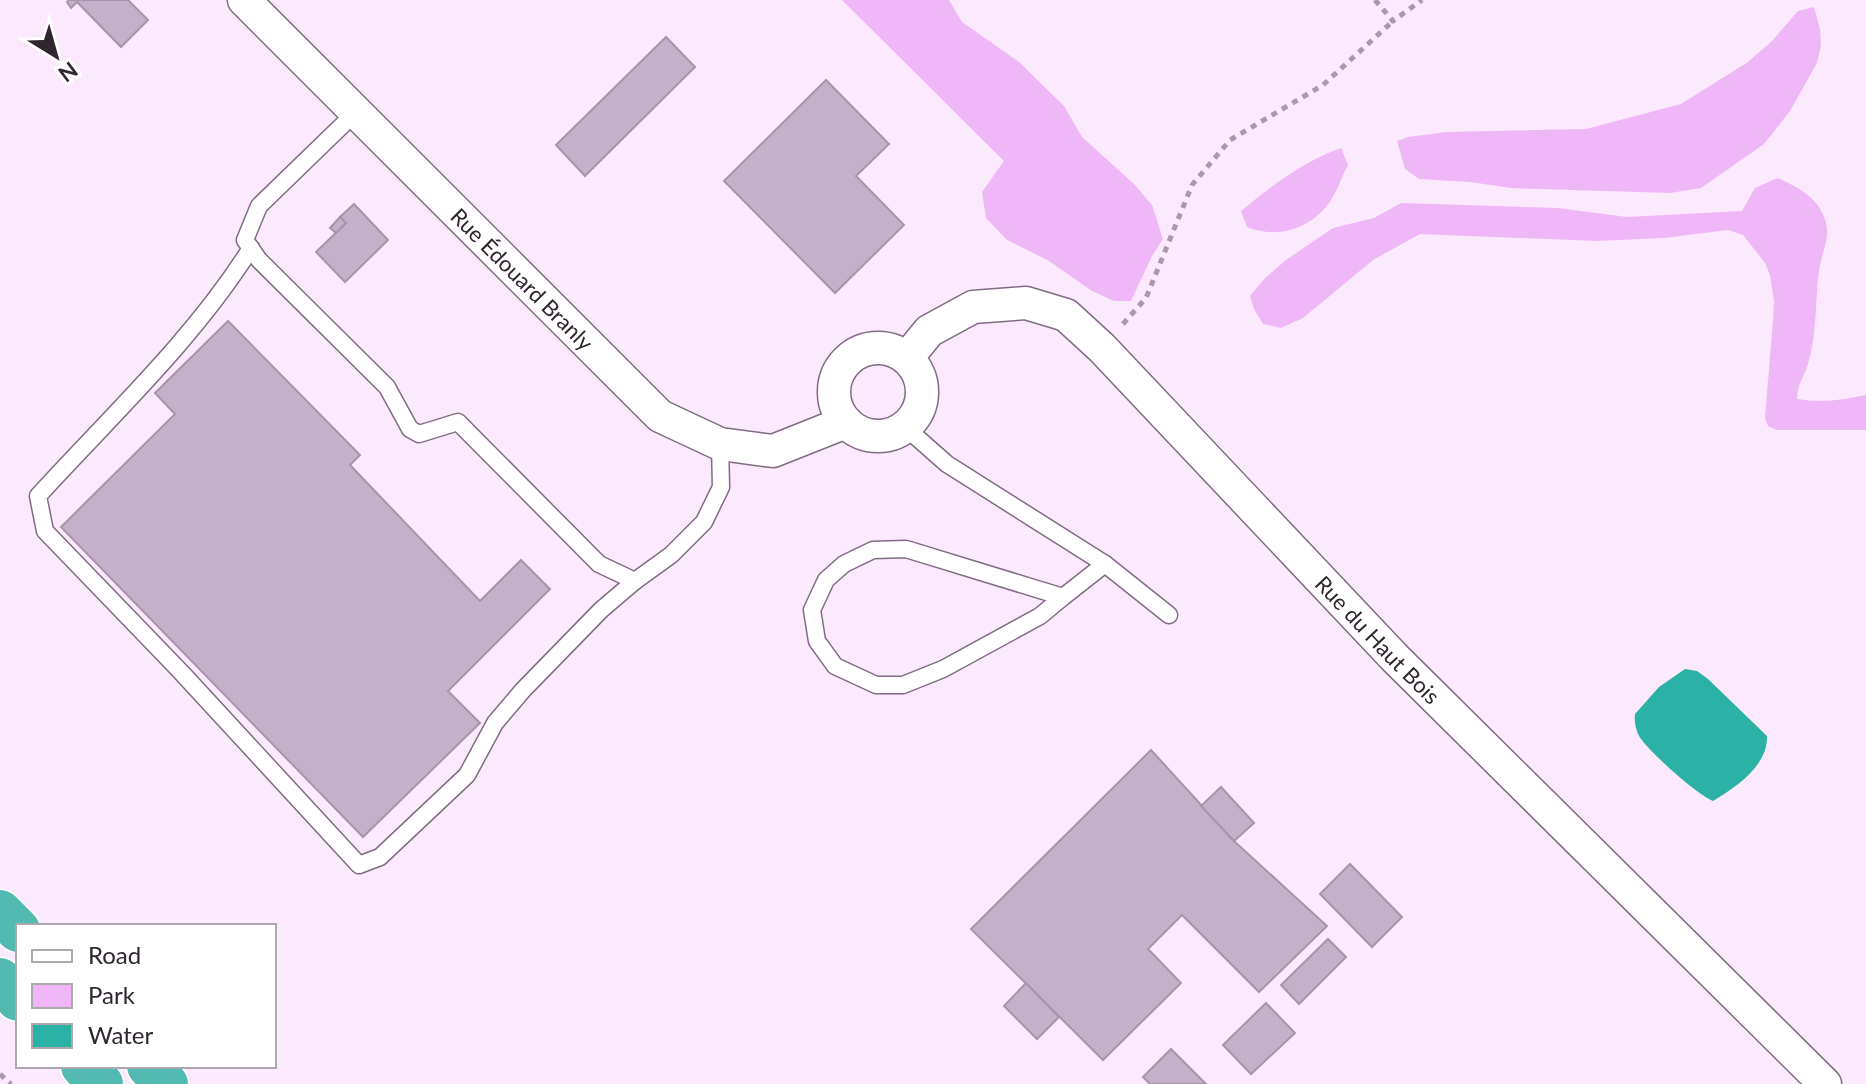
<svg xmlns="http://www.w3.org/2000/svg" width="1866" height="1084" font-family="Lato,sans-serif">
<rect width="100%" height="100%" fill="#fbe9fd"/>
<g fill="#efb7f7">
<polygon points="842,0 949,0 962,22 1019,62 1064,106 1082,137 1134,184 1152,205 1163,239 1152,256 1131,301 1114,301 1092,291 1049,261 1007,240 986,218 982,192 1004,161"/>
<polygon points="1814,7 1820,29 1821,45 1817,63 1790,111 1764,144 1701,188 1670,193 1511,188 1470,182 1419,179 1405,169 1397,141 1408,137 1447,132 1586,129 1681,104 1748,62 1772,41 1798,11"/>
<path d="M1341 148 1348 165C1342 176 1338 189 1331 200 1313 228 1278 240 1247 227L1241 211C1272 185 1303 162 1341 148Z"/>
<path d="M1778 178C1799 188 1820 198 1826 223 1830 240 1821 255 1819 271 1815 302 1817 334 1808 364 1804 377 1797 385 1797 399 1821 403 1842 400 1866 395V430H1777L1768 426 1765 418 1773 321 1774 301 1770 275 1765 263 1743 235 1728 230 1664 238 1597 241 1420 234 1373 260 1303 318 1281 328 1263 324 1254 309 1250 296 1265 278 1286 260 1333 228 1374 218 1401 203 1558 208 1627 217 1742 211 1755 188Z"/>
</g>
<path fill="#2cb1a7" d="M1685 669 1697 671 1708 679 1767 736C1768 766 1736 787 1713 801 1696 794 1652 754 1641 739 1636 732 1634 722 1635 714L1659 687Z"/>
<g fill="#c5b0c9" stroke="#a893ab" stroke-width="2">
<polygon points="69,0 128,0 148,20 121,47 77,2 71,8 67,2"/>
<polygon points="666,37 695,67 585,176 556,145"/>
<polygon points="826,80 889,144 856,176 904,225 835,293 724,181"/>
<polygon points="354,204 388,240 345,282 316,252 346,223 340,217"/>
<polygon points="340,217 346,223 336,233 330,228"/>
<polygon points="228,321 360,455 350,465 480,601 521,560 550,589 448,691 480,723 363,837 61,527 175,414 155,393"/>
<polygon points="1151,750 1234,841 1327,926 1259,992 1182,915 1148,949 1181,983 1103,1060 971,929"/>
<polygon points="1221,787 1254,823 1234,841 1201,806"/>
<polygon points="1350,864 1402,917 1372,947 1320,894"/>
<polygon points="1328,939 1346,957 1299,1004 1281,985"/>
<polygon points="1026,983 1059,1017 1037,1039 1004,1006"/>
<polygon points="1266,1003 1295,1033 1251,1074 1223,1045"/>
<polygon points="1171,1049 1206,1084 1150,1084 1143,1077"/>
</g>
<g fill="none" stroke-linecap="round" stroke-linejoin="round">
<g stroke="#806c83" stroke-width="19">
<g id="lane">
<polyline points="356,112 259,206 245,240 259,260 387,387 410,429 419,434 458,422 599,564 635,581"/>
<path d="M251 248C193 340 111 416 38 496L45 531 181 672 359 865 380 857 467 775 495 723 523 690 601 610 635 581 671 555 704 522 721 487 720 444"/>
<polyline points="905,427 947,464 1105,564 1169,615"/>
<polyline points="1063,597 906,549 873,550 844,564 826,580 812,610 817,641 835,666 876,685 903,685 943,669 1040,616 1063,597 1105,564"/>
</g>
</g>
<g stroke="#806c83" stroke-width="35">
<g id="street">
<path id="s1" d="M244 0 660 416 720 444 773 451 846 422"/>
<circle cx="878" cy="392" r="44"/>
<path id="s2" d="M907 358 929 331 973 307 1026 303 1066 315 1102 348 1395 658 1825 1084"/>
</g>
</g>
<g stroke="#fff" stroke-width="47">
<g id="highway">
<polyline points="0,912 18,930"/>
<polyline points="0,980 18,999"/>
<polyline points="83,1066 101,1084"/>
<polyline points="149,1066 166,1084"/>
</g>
</g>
<g stroke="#a89aaa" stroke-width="5" stroke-dasharray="6 6" stroke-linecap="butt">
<polyline points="1375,0 1393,21 1422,0"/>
<polyline points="1123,324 1146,298 1192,185 1230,140 1323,85 1393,21"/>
<polyline points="0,1074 11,1084"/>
</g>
<use href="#lane" stroke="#fff" stroke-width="16"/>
<use href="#street" stroke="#fff" stroke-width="32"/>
<use href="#highway" stroke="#53bab1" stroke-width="44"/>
</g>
<g text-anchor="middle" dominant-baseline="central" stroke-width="8" stroke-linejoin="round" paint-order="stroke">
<g font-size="22" fill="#2f2630" stroke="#fff">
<text stroke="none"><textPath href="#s1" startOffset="394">Rue Édouard Branly</textPath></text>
<text stroke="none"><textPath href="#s2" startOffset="630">Rue du Haut Bois</textPath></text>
</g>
</g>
<rect x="16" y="924" width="260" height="144" fill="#ffffff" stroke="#aca8ac" stroke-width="2"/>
<rect x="32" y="950" width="40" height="12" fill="#ffffff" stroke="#aca8ac" stroke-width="2"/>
<text x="88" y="964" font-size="24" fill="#2f2630">Road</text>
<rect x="32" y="984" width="40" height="24" fill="#efb7f7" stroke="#aca8ac" stroke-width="2"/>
<text x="88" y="1004" font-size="24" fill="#2f2630">Park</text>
<rect x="32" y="1024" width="40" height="24" fill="#2cb1a7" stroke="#aca8ac" stroke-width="2"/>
<text x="88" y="1044" font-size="24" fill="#2f2630">Water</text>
<g transform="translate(56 56) rotate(143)" stroke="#ffffff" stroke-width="6" paint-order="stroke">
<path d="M0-6L14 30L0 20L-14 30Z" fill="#2f2630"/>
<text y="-12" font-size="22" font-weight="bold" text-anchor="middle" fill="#2f2630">N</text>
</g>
</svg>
